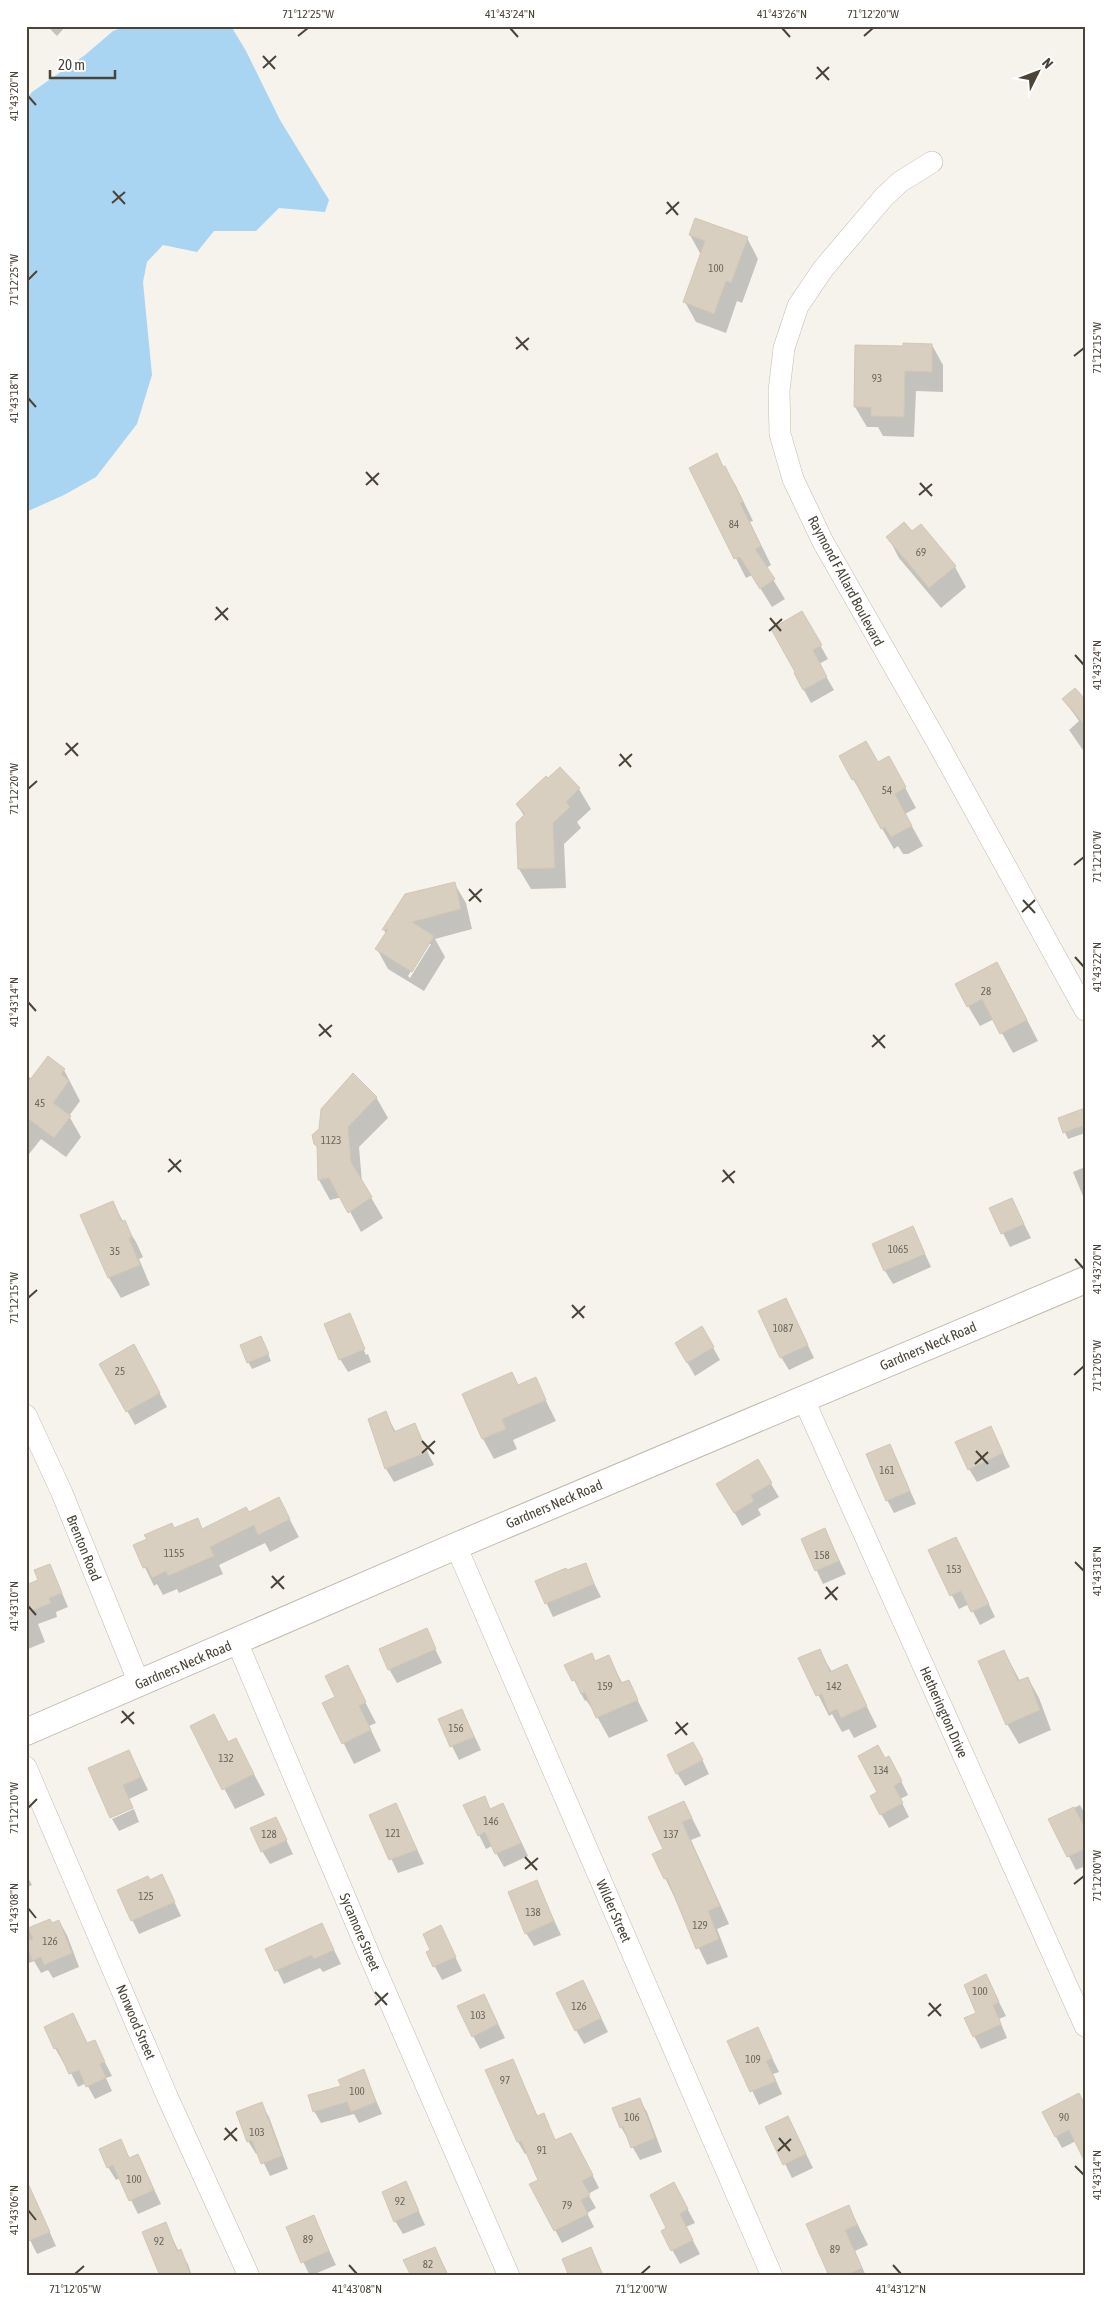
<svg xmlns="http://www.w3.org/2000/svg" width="1111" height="2302" font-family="'Asap Condensed',sans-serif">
<rect width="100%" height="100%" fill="#f6f3ec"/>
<polygon fill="#a9d4f2" points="126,26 231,26 246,51 280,120 329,200 325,212 279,208 256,231 214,231 197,252 163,245 147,262 143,282 152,375 137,424 96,477 64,495 26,512 26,100 32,92 85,55 113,31"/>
<g fill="#0003" fill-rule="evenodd">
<polygon points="26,26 33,26 26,32"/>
<polygon points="47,26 66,26 57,36"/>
<polygon points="696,220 747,238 758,259 742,303 737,301 726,333 696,322 685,302 701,255 690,235"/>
<polygon points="932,345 943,365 943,392 916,391 914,437 883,436 878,427 867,427 855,407 904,348"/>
<polygon points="716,455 736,486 753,521 750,522 771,565 766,568 785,599 772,607 752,575 746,578 690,468"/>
<polygon points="912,533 955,567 966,587 941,608 899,558 888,537"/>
<polygon points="802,613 828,659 819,664 834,690 811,703 795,674 797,673"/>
<polygon points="1064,700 1085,701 1085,753 1069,730 1079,721"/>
<polygon points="878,764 900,778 916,808 905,814 923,846 908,854 903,854 898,846 894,849 853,779"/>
<polygon points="559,769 579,789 591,809 577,822 581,828 564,844 566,888 531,889 519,869 518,824 525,817 517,805"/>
<path d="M454 883 466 903 472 929 435 939 445 957 424 991 388 969 377 949 386 934 384 930 406 895ZM428 944H431L410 978 408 976Z"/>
<polygon points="1008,983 1038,1041 1013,1053 994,1019 980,1026 968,1006"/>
<polygon points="64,1070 80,1101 69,1116 81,1137 66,1157 41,1139 29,1154 26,1151 26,1075 32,1079"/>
<polygon points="376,1097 388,1118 359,1147 362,1182 383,1218 361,1232 342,1197 330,1200 319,1180 318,1149 315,1144"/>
<polygon points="1085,1109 1085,1133 1068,1139 1059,1119"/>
<polygon points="1085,1167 1085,1201 1073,1172"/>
<polygon points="1012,1200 1031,1238 1010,1247 991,1209"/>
<polygon points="112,1203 136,1242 143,1257 139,1259 150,1285 121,1298 109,1278 82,1216"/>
<polygon points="913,1228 931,1267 893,1284 885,1271"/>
<polygon points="786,1299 814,1358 789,1370 781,1357"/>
<polygon points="349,1315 356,1327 354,1327 366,1355 368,1354 371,1362 348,1372 340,1359"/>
<polygon points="702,1328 720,1360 695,1376 676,1343"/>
<polygon points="264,1344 271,1361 252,1369 248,1362"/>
<polygon points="141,1359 167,1407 135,1425 101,1364"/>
<polygon points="512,1374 519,1386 535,1379 556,1421 513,1440 517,1449 494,1459 483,1439 464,1394"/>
<polygon points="385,1413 396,1432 414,1424 434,1465 394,1482 386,1469 369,1420"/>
<polygon points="991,1428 1010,1467 977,1482 969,1469"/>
<polygon points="890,1445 916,1504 894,1513 887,1500"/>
<polygon points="757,1461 779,1497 758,1509 761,1515 742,1526 718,1484"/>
<polygon points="279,1499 299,1537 270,1552 265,1543 219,1565 223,1574 179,1593 177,1589 163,1595 157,1584 154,1586 134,1545 197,1520 203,1530 249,1513"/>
<polygon points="825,1530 846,1574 823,1584 802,1539"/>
<polygon points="929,1551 963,1551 995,1617 980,1625 969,1604 959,1609"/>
<polygon points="50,1565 68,1607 56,1612 57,1617 38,1624 45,1642 28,1649 26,1645 26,1586 40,1581"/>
<polygon points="585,1565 601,1597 553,1617 536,1581"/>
<polygon points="426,1630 442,1663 397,1683 389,1669"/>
<polygon points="819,1650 832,1672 847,1666 877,1727 854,1738 849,1729 842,1732 832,1714 829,1716 800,1659"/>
<polygon points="1004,1651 1020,1681 1028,1678 1039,1698 1051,1730 1019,1744 1007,1724"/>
<polygon points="608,1657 623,1684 628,1681 648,1721 609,1738 595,1713 586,1700 585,1701 566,1665 596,1662"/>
<polygon points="347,1667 376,1723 369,1726 381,1751 354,1764 324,1704 337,1698"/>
<polygon points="462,1710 481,1750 459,1760 439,1720"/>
<polygon points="214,1715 229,1743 236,1740 265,1795 235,1809 191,1726"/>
<polygon points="129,1751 148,1790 129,1799 133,1807 111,1817"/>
<polygon points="701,1757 709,1774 685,1786 677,1773"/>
<polygon points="885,1760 896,1771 908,1795 900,1799 909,1817 889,1828 871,1796 879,1792"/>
<polygon points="484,1797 491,1810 503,1804 528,1856 504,1867 492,1846 486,1849 479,1835"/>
<polygon points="684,1802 701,1836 691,1840 729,1924 717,1929 728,1957 707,1965 654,1855 664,1850"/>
<polygon points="396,1805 424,1864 398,1873 371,1816"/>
<polygon points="1080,1805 1085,1814 1085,1866 1076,1870 1050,1820"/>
<polygon points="134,1809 139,1822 119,1831 112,1819"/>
<polygon points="276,1819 293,1854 270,1864 262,1851"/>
<polygon points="26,1874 32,1885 26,1888"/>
<polygon points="162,1876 181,1916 139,1934 118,1890"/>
<polygon points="536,1882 561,1935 534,1946 526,1933"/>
<polygon points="50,1920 52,1924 59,1921 67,1935 79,1967 53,1978 48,1970 41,1973 34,1961 26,1964 26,1931"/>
<polygon points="321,1924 341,1964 323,1972 320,1968 284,1984 267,1949"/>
<polygon points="441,1927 462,1971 442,1980 427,1952 432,1950"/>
<polygon points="986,1976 1006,2016 999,2019 1007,2038 981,2049 974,2036"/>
<polygon points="484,1995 505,2038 480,2049 473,2036"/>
<polygon points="590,1995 608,2032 584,2044 576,2030"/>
<polygon points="73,2015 88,2044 94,2041 112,2076 106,2078 112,2091 95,2099 86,2083 78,2087 65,2061 63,2062 55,2048"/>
<polygon points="758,2029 779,2072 773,2074 782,2094 759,2105 729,2042"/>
<polygon points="512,2061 538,2117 543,2115 556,2141 578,2147 599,2188 588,2194 596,2208 587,2213 594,2227 562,2243 531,2185 540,2181 528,2153 525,2154 518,2142 487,2071"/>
<polygon points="363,2071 382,2114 359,2123 354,2114 321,2123 314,2111"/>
<polygon points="1078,2095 1076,2141 1062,2148 1056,2137"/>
<polygon points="639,2099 647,2112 662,2152 640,2160 621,2127"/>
<polygon points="261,2104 269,2117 288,2169 270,2176 259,2153 256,2154 248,2141"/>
<polygon points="767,2127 795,2131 813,2168 792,2178"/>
<polygon points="120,2140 130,2159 138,2155 161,2204 138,2214 120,2178 116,2180 108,2167"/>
<polygon points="406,2183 425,2225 403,2234 395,2221"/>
<polygon points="28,2184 56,2246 37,2254 28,2236"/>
<polygon points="681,2197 695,2223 686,2227 700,2254 680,2264 662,2231 668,2228"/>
<polygon points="849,2207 868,2245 855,2251 866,2276 831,2276"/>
<polygon points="313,2216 336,2265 310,2276 287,2228"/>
<polygon points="165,2223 179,2252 188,2264 192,2276 161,2276"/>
<polygon points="435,2248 449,2276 412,2276"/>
<polygon points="591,2249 604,2276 570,2276"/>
</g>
<g fill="#d8cfc1" stroke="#d3c7b4">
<polygon points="695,218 748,237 731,283 726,281 714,314 683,302 705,241 689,235"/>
<polygon points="903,343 932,344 932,372 905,371 904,417 871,416 871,407 854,407 855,345 903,346"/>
<polygon points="717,453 723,467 725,466 743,502 740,503 761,546 755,549 775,579 760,589 740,557 734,559 689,468"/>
<polygon points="904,522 912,531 921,524 956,566 929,588 886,537"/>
<polygon points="802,611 822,645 813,650 827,677 803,690 794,673 795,672 771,629"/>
<polygon points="1075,688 1085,699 1085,725 1062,699"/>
<polygon points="866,741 878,762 889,756 906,787 895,794 912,826 891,837 885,827 881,829 854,779 852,780 839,756"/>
<polygon points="560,767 580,788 566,802 570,807 553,823 555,868 518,869 516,823 525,814 516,804 546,776 548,778"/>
<polygon points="455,882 461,909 412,922 434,936 412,972 375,949 388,929 382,930 405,894"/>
<polygon points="997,962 1027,1020 1000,1034 982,999 967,1007 955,984"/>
<polygon points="48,1056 65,1069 61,1074 69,1081 53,1103 71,1116 54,1138 26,1117 26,1085"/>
<polygon points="353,1073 377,1097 348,1127 351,1162 372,1197 348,1213 329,1178 318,1180 317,1146 314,1144 312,1135 319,1129 321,1109"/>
<polygon points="1085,1108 1085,1125 1063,1133 1058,1118"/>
<polygon points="1012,1198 1024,1224 1001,1234 989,1208"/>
<polygon points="113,1201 122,1222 125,1220 132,1237 129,1238 140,1265 108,1278 80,1215"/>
<polygon points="913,1226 925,1254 884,1271 872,1244"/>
<polygon points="786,1298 808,1345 780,1358 758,1311"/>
<polygon points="350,1313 365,1349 339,1360 324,1324"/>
<polygon points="702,1326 714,1347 687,1363 675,1343"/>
<polygon points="261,1336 269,1354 247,1363 240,1345"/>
<polygon points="134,1344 160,1393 126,1412 99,1364"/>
<polygon points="512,1372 518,1385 536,1377 546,1400 502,1419 506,1429 482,1439 462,1394"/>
<polygon points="386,1411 394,1432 415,1423 427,1452 385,1469 368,1419"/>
<polygon points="991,1426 1003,1453 968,1470 955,1442"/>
<polygon points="890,1444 910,1491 886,1501 866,1454"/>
<polygon points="758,1459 772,1483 751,1495 754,1501 734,1513 716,1484"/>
<polygon points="279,1497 290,1519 258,1535 254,1525 210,1547 214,1556 168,1576 166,1571 152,1578 147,1567 143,1568 133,1545 147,1539 144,1535 172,1523 174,1528 198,1518 202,1529 246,1507 249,1512"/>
<polygon points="825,1528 839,1561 815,1571 801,1539"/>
<polygon points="956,1537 989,1604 971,1612 961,1591 950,1596 928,1550"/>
<polygon points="586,1563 594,1584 545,1604 535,1581 566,1568 567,1570"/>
<polygon points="50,1564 62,1593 49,1598 51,1603 26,1613 26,1585 38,1580 34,1570"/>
<polygon points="427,1628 436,1649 388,1670 379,1649"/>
<polygon points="820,1649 830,1672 847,1664 867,1706 841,1718 837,1709 829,1713 822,1694 816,1696 798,1658"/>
<polygon points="1004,1650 1018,1681 1028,1677 1040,1710 1006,1725 978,1661"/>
<polygon points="592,1653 595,1661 609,1655 621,1683 629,1680 638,1700 596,1718 585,1692 581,1694 575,1680 572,1681 564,1665"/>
<polygon points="348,1665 366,1702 359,1706 371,1730 342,1744 322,1703 335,1697 325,1676"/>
<polygon points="462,1709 474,1737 450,1747 438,1719"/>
<polygon points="214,1714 228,1742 236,1738 254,1774 222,1790 190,1726"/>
<polygon points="693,1742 703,1760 676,1774 667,1755"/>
<polygon points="878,1745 885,1758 889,1756 902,1781 894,1786 903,1803 880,1815 870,1796 877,1792 858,1756"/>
<polygon points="129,1750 141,1777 123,1785 133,1808 110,1818 88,1768"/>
<polygon points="485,1796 490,1809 503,1803 521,1843 495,1854 485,1832 478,1836 463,1805"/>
<polygon points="684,1801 692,1818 682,1822 720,1906 708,1911 719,1939 696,1949 667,1878 664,1879 652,1854 663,1849 648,1817"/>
<polygon points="396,1803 417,1850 389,1860 369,1815"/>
<polygon points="1074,1807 1085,1828 1085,1849 1067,1857 1048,1819"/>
<polygon points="276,1817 287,1840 261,1852 250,1828"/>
<polygon points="162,1874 175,1902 131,1921 117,1890 148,1876 150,1880"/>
<polygon points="537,1880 554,1921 525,1934 508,1892"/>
<polygon points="50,1919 52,1923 59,1920 72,1953 44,1965 41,1957 32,1961 26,1942 33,1939 28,1928"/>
<polygon points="322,1923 334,1950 314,1959 312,1955 275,1971 265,1949"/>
<polygon points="441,1925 456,1957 433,1967 426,1952 430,1950 423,1934"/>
<polygon points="986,1974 999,2002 993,2005 1001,2024 973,2037 964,2018 976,2013 964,1985"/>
<polygon points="583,1980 601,2018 575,2031 556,1993"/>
<polygon points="484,1994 498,2024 472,2037 457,2006"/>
<polygon points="73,2013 87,2043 95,2040 105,2062 100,2064 106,2078 86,2087 79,2070 69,2074 57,2048 54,2049 44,2027"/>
<polygon points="758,2027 772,2058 766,2061 776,2081 750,2092 727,2041"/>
<polygon points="513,2059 537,2116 544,2113 555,2140 571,2133 593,2175 582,2181 590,2195 581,2200 588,2214 554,2231 529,2184 538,2180 521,2141 517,2142 485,2070"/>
<polygon points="364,2069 376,2102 351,2112 347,2102 313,2112 308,2095 341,2086 338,2080"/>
<polygon points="1079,2093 1085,2105 1085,2162 1069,2130 1055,2137 1042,2112"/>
<polygon points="640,2098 655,2138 631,2148 623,2126 620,2128 612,2108"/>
<polygon points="262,2102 282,2156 261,2164 252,2140 247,2142 236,2112"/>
<polygon points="788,2116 806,2154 783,2165 765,2127"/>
<polygon points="121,2139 129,2158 138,2154 154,2190 129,2201 113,2165 107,2168 99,2149"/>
<polygon points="26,2179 50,2232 26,2242"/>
<polygon points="406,2181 419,2211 394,2222 382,2192"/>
<polygon points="674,2182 688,2209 680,2214 693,2240 671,2251 661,2231 666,2228 650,2195"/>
<polygon points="849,2205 857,2225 845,2230 862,2268 844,2276 829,2276 806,2224"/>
<polygon points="314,2215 329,2251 301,2263 286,2227"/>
<polygon points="166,2222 177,2251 181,2249 191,2276 160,2276 142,2232"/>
<polygon points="435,2247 448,2276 411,2276 403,2260"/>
<polygon points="591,2247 603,2276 569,2276 562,2259"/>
</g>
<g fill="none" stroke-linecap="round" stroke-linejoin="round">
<g stroke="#c2bbae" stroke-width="22">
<g id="minor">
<polyline points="932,162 900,182 884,197 823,269 798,306 784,348 779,391 780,434 793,479 823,542 936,740 1085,1010"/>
<polyline points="803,1398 1085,2026"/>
<polyline points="26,1415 62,1493 139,1683"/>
<polyline points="456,1546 772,2276"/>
<polyline points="237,1642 372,1961 509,2276"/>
<polyline points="26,1767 167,2096 249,2276"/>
</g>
</g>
<g stroke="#c2bbae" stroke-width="28">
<polyline id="tertiary" points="26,1732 456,1546 1085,1280"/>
</g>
<use href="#minor" stroke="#fff" stroke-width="21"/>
<use href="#tertiary" stroke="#fff" stroke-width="26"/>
</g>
<path fill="none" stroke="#4b4439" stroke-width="2" d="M510 28 518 37M782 28 790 37M298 36 308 28M864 36 873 28M263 56 275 69M817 67 829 80M263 68 276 56M816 79 829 67M28 96 36 105M113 191 125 204M667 202 678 215M112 203 125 192M666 214 679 202M28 280 37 271M516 337 528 350M516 349 529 338M1074 356 1084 348M28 398 36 407M366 472 378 485M920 483 932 496M366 485 379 473M919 495 932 484M216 607 228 620M770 618 781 631M215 620 228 608M769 631 782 619M1075 655 1084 665M66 743 78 756M620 754 631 767M65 755 78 743M619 766 632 754M28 789 37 781M1074 865 1084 857M469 889 481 902M1023 900 1035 913M469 901 482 889M1022 912 1035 900M1075 957 1084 967M28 1002 36 1011M319 1024 331 1037M873 1035 885 1048M319 1036 332 1025M872 1047 885 1035M169 1159 181 1172M723 1170 734 1183M168 1172 181 1160M722 1182 735 1171M1075 1259 1084 1269M28 1298 37 1290M572 1305 584 1318M572 1318 585 1306M1074 1375 1084 1366M422 1441 434 1454M976 1451 988 1464M422 1453 435 1441M975 1464 988 1452M1075 1562 1084 1571M272 1576 284 1589M826 1587 837 1600M271 1588 284 1576M825 1599 838 1587M28 1606 36 1615M122 1711 134 1724M676 1722 687 1735M121 1723 134 1712M675 1734 688 1723M28 1808 37 1799M525 1857 537 1870M525 1869 538 1858M1074 1884 1084 1876M28 1908 36 1918M375 1992 387 2005M929 2003 941 2016M375 2005 388 1993M928 2016 941 2004M225 2128 237 2141M779 2138 790 2151M224 2140 237 2128M778 2151 791 2139M1075 2166 1084 2175M28 2210 36 2220M349 2265 357 2274M893 2265 901 2274M75 2274 84 2266M641 2274 650 2266"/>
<g text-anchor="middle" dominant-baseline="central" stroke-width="4" stroke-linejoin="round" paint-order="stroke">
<g font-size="11" fill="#6e675b">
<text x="716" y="268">100</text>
<text x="877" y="378">93</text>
<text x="734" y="524">84</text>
<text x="921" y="552">69</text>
<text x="887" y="790">54</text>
<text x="986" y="991">28</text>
<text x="40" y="1103">45</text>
<text x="331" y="1140">1123</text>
<text x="898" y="1249">1065</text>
<text x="115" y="1251">35</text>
<text x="783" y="1328">1087</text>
<text x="120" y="1371">25</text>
<text x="887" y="1470">161</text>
<text x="174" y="1553">1155</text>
<text x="822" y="1555">158</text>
<text x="954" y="1569">153</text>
<text x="605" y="1686">159</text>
<text x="834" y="1686">142</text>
<text x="456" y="1728">156</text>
<text x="226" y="1758">132</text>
<text x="881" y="1770">134</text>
<text x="491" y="1821">146</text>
<text x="393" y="1833">121</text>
<text x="269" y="1834">128</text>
<text x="671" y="1834">137</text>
<text x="146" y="1896">125</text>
<text x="533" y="1912">138</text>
<text x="700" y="1925">129</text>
<text x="50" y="1941">126</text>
<text x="980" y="1991">100</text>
<text x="579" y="2006">126</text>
<text x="478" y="2015">103</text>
<text x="753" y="2059">109</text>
<text x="505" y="2080">97</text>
<text x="357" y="2091">100</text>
<text x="632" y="2117">106</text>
<text x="1064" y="2117">90</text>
<text x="257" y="2132">103</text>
<text x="542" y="2150">91</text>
<text x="134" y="2179">100</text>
<text x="400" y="2201">92</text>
<text x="567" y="2205">79</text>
<text x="308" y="2239">89</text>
<text x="159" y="2241">92</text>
<text x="835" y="2249">89</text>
<text x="428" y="2264">82</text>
</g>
<g font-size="14" fill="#4b4439" stroke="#fff">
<text transform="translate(846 581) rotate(62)">Raymond F Allard Boulevard</text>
<text transform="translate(928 1346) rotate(-23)">Gardners Neck Road</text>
<text transform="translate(554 1504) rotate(-23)">Gardners Neck Road</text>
<text transform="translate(84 1548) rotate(68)">Brenton Road</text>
<text transform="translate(183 1665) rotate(-23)">Gardners Neck Road</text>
<text transform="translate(944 1712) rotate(66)">Hetherington Drive</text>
<text transform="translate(614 1911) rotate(66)">Wilder Street</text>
<text transform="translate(360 1932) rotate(67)">Sycamore Street</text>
<text transform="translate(136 2022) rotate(67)">Norwood Street</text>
</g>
</g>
<rect width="1111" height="2302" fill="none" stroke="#ffffff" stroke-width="55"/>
<g transform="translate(1038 72) rotate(48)" stroke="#ffffff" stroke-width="4" paint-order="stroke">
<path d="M0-4L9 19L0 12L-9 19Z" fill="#4b4439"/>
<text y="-8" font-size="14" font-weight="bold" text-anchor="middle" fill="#4b4439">N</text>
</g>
<path d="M50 70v8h65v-8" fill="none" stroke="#4b4439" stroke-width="2.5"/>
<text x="58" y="70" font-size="15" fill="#4b4439" stroke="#ffffff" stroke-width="4" paint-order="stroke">20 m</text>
<rect x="28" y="28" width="1056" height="2246" fill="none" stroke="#4b4439" stroke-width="2"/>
<g font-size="12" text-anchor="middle" fill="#4b4439">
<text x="308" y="18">71°12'25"W</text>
<text x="510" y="18">41°43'24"N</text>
<text x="782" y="18">41°43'26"N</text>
<text x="873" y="18">71°12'20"W</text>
<text transform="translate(14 96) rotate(-90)" y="4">41°43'20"N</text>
<text transform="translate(14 280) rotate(-90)" y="4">71°12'25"W</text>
<text transform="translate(1097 348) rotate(-90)" y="4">71°12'15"W</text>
<text transform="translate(14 398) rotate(-90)" y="4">41°43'18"N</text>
<text transform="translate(1097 665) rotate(-90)" y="4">41°43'24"N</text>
<text transform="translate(14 789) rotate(-90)" y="4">71°12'20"W</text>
<text transform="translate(1097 857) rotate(-90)" y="4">71°12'10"W</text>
<text transform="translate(1097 967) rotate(-90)" y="4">41°43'22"N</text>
<text transform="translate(14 1002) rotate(-90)" y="4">41°43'14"N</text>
<text transform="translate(1097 1269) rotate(-90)" y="4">41°43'20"N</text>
<text transform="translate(14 1298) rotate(-90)" y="4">71°12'15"W</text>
<text transform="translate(1097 1366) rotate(-90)" y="4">71°12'05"W</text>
<text transform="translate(1097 1571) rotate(-90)" y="4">41°43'18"N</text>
<text transform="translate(14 1606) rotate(-90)" y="4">41°43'10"N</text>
<text transform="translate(14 1808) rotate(-90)" y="4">71°12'10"W</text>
<text transform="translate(1097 1876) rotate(-90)" y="4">71°12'00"W</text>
<text transform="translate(14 1908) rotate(-90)" y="4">41°43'08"N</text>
<text transform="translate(1097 2175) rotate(-90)" y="4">41°43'14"N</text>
<text transform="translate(14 2210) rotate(-90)" y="4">41°43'06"N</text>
<text x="75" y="2293">71°12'05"W</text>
<text x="357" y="2293">41°43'08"N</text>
<text x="641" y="2293">71°12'00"W</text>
<text x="901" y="2293">41°43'12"N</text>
</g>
</svg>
